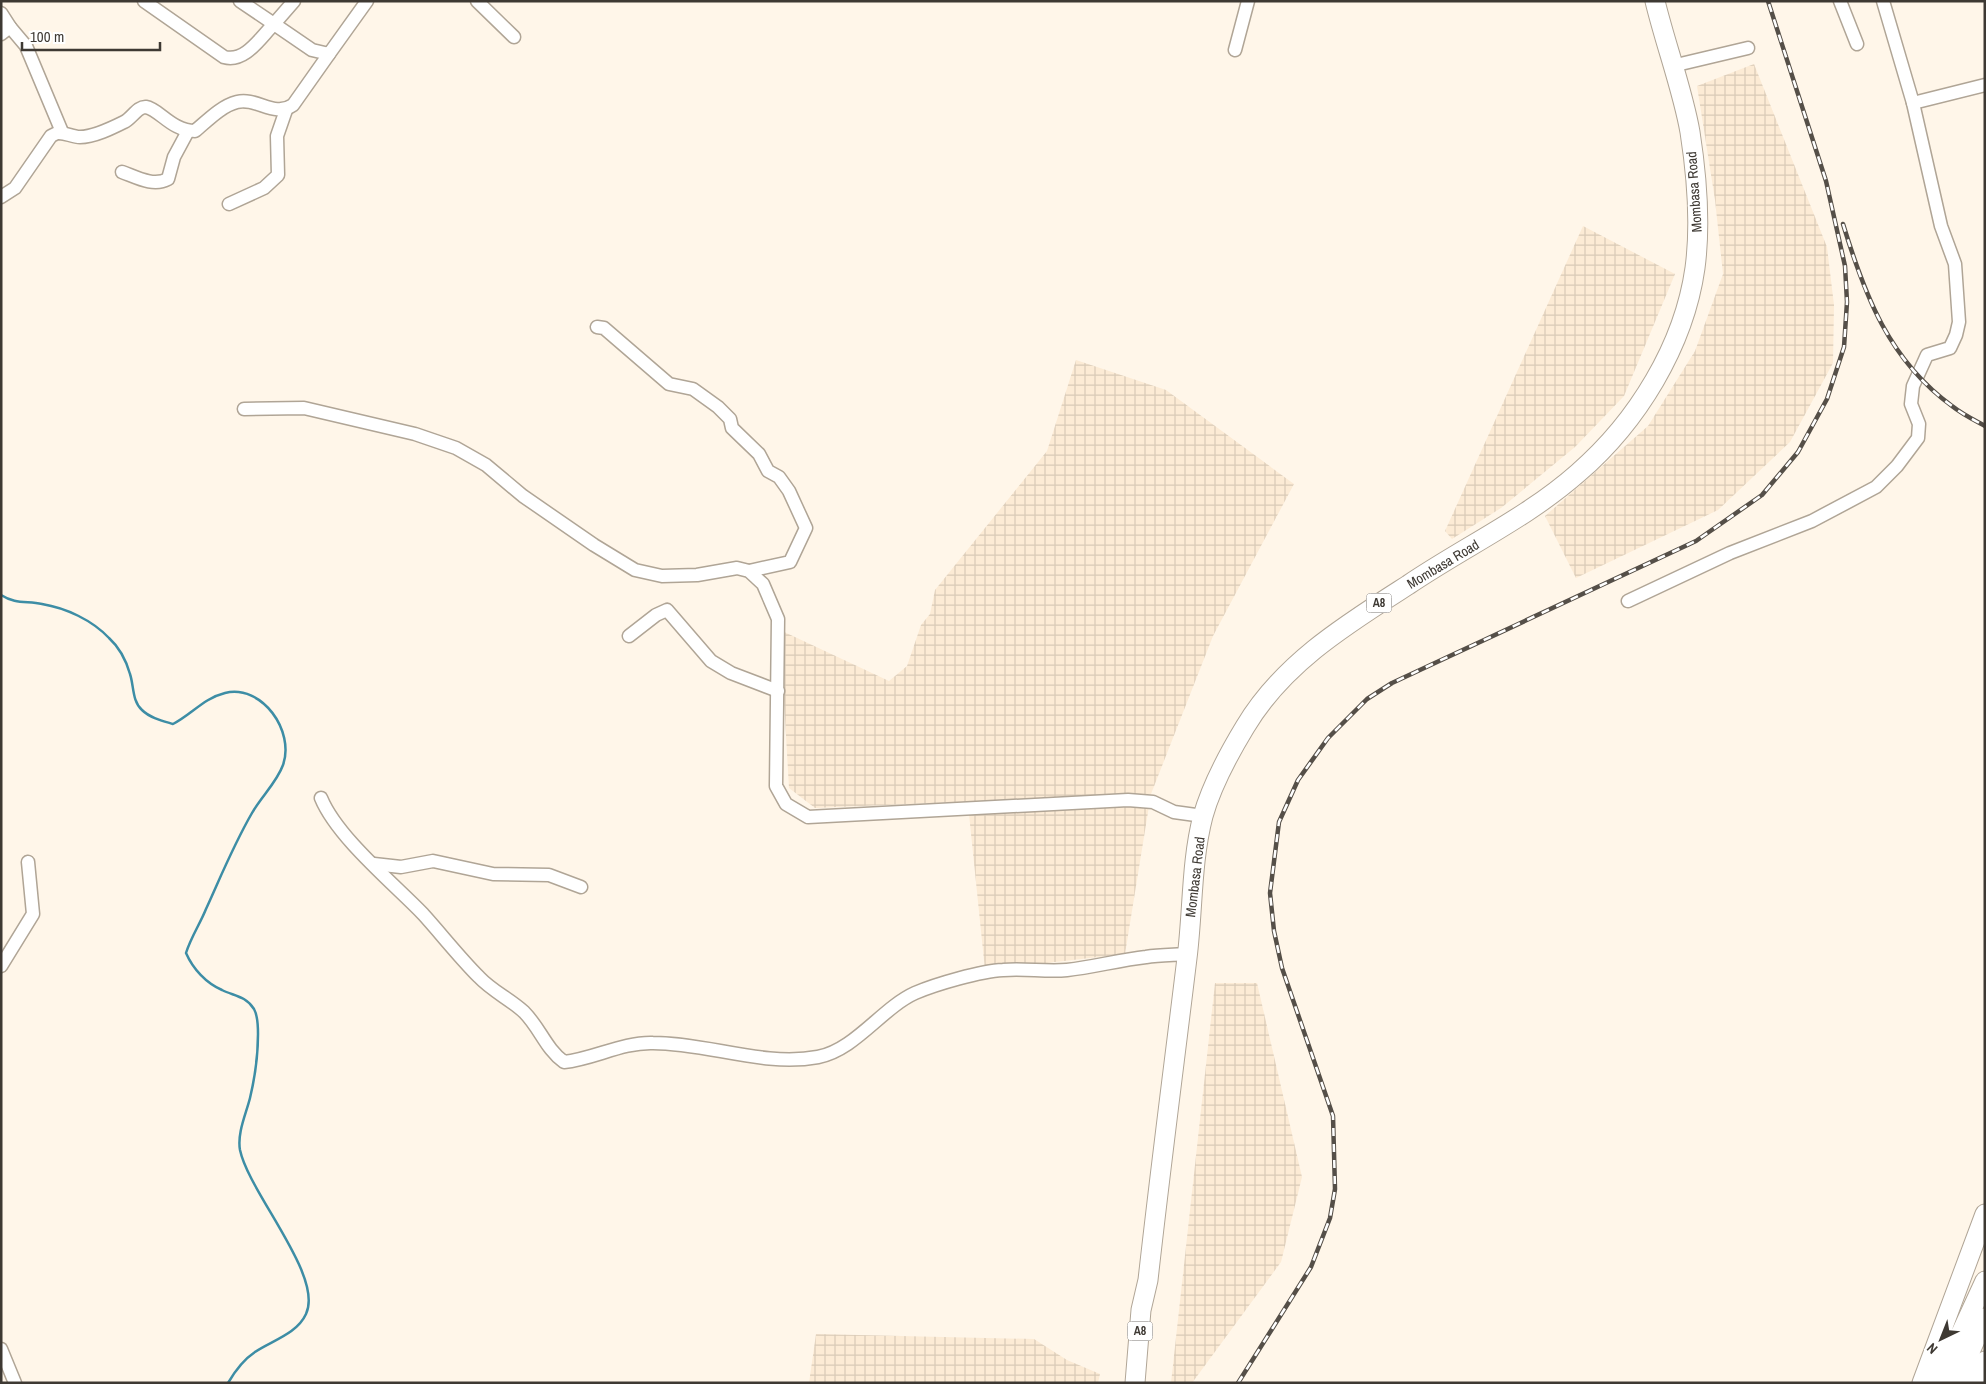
<svg xmlns="http://www.w3.org/2000/svg" width="1986" height="1384" font-family="'Archivo Narrow',sans-serif">
<defs>
<pattern id="industrial-grid" width="8" height="8" patternUnits="userSpaceOnUse" patternTransform="scale(1.25)"><rect width="8" height="8" fill="#fcebd5"/><path d="M0 4h8M4 0v8" fill="none" stroke="#d9cab7"/></pattern>
</defs>
<rect width="100%" height="100%" fill="#fff6e9"/>
<g fill="url(#industrial-grid)">
<polygon points="1754,64 1827,247 1834,305 1833,363 1790,442 1718,510 1576,578 1545,516 1648,426 1695,351 1723,274 1715,200 1697,86"/>
<polygon points="1583,226 1675,274 1624,396 1575,447 1501,508 1452,539 1445,531"/>
<polygon points="1076,360 1166,390 1294,484 1213,636 1151,794 815,808 789,788 780,630 889,681 907,666 921,625 930,614 935,590 1047,451"/>
<polygon points="1149,806 1125,954 985,970 969,814"/>
<polygon points="1215,983 1257,983 1302,1177 1281,1262 1192,1383 1171,1383"/>
<polygon points="816,1334 1034,1339 1067,1360 1100,1374 1098,1383 809,1383"/>
</g>
<g fill="none" stroke-linecap="round" stroke-linejoin="round">
<path stroke="#3d8da5" stroke-width="2.5" d="M1 595C15 604 26 601 42 604 66 608 92 620 109 638 120 648 126 660 130 674 134 686 132 701 142 710 150 718 163 721 173 724 191 715 204 698 225 693 262 684 295 731 283 765 277 782 261 797 252 813 234 844 221 876 206 909 200 924 191 937 186 953 193 969 206 983 222 990 234 996 246 996 254 1009 258 1016 258 1026 258 1034 258 1056 255 1077 250 1098 246 1114 237 1133 240 1150 249 1193 324 1276 306 1314 297 1334 271 1341 255 1352 243 1360 235 1371 228 1383"/>
<g stroke="#b0a596" stroke-width="15">
<g id="minor">
<path d="M144 1 224 57C245 63 260 38 274 24L312 50 329 54 367 1"/>
<polyline points="240,1 274,24 294,1"/>
<polyline points="477,1 514,37"/>
<polyline points="1840,1 1857,44"/>
<polyline points="1,13 10,27 1,34"/>
<polyline points="10,27 26,46 62,132"/>
<polyline points="1235,50 1248,1"/>
<polyline points="1672,66 1748,48"/>
<polyline points="1913,103 1985,85"/>
<path d="M122 172C136 177 153 187 168 179L174 157 188 131"/>
<path d="M1 197 15 188 51 136 57 133C65 132 72 137 80 137 94 137 112 128 124 122 131 119 138 106 146 107 159 109 172 131 195 131 207 121 221 106 237 102 257 97 274 118 293 105L329 54"/>
<polyline points="229,204 264,188 278,175 277,136 286,110"/>
<polyline points="597,327 604,328 669,384 693,389 718,407 730,419 732,428 759,454 768,471 779,477 789,491 806,528 790,562 749,571"/>
<polyline points="244,409 304,408 415,434 456,448 486,465 523,496 594,545 635,570 662,576 697,575 737,568 749,571 763,584 778,619 776,786 786,804 808,817 1128,800 1153,802 1174,812 1203,816"/>
<polyline points="1628,601 1730,553 1812,521 1876,487 1897,466 1918,438 1919,424 1911,404 1913,386 1927,355 1950,348 1956,335 1959,322 1955,264 1941,226 1913,103 1883,1"/>
<polyline points="629,636 656,615 667,610 711,661 731,673 778,691"/>
<path d="M321 798C337 837 393 883 423 914 442 935 459 957 479 977 492 991 510 999 524 1012 540 1028 546 1049 564 1062 594 1059 622 1042 653 1043 708 1043 763 1067 818 1057 855 1050 882 1008 915 993 936 984 981 971 1003 970 1024 968 1046 972 1067 970 1094 967 1119 960 1146 957 1159 955 1174 955 1187 954"/>
<polyline points="374,864 401,867 433,861 493,874 549,875 581,887"/>
<polyline points="1,966 33,914 28,862"/>
<polyline points="1,1349 15,1383"/>
</g>
</g>
<g stroke="#b0a596" stroke-width="21">
<g id="highway">
<path d="M1135 1383 1141 1310 1148 1280C1160 1172 1174 1065 1187 958 1193 911 1191 862 1203 816 1212 784 1228 755 1245 727 1283 663 1347 624 1408 585 1464 547 1527 518 1578 473 1637 422 1684 346 1695 268 1701 223 1697 177 1690 132 1683 91 1665 43 1655 1"/>
<polyline points="1922,1383 1985,1214"/>
<polyline points="1938,1383 1985,1281"/>
<polyline points="1956,1383 1985,1318"/>
<polyline points="1972,1383 1985,1361"/>
</g>
</g>
<use href="#minor" stroke="#fff" stroke-width="12"/>
<use href="#highway" stroke="#fff" stroke-width="19"/>
<g stroke="#554f48" stroke-width="4.5">
<g id="rail">
<path d="M1843 224C1865 296 1889 360 1952 406 1962 414 1974 420 1985 426"/>
<polyline points="1238,1383 1311,1267 1330,1218 1335,1189 1333,1116 1282,968 1274,931 1270,893 1279,822 1298,780 1328,738 1367,699 1392,683 1696,541 1762,495 1798,452 1827,399 1844,347 1847,302 1845,266 1826,181 1768,1"/>
</g>
</g>
<use href="#rail" stroke="#fff" stroke-width="2.5" stroke-dasharray="8" stroke-linecap="butt"/>
</g>
<g text-anchor="middle" dominant-baseline="central" stroke-width="4" stroke-linejoin="round" paint-order="stroke">
<g fill="#fff" stroke="#787470" stroke-width="1">
<rect x="1366.5" y="593.5" width="25" height="19" rx="4"/>
<rect x="1127.5" y="1321.5" width="25" height="19" rx="4"/>
</g>
<g font-size="12" font-weight="bold" fill="#3e3933">
<text x="1379" y="603">A8</text>
<text x="1140" y="1331">A8</text>
</g>
<g font-size="14" fill="#3e3933" stroke="#fff">
<text transform="translate(1694 192) rotate(-94)">Mombasa Road</text>
<text transform="translate(1443 564) rotate(-31)">Mombasa Road</text>
<text transform="translate(1195 877) rotate(-83)">Mombasa Road</text>
</g>
</g>
<rect width="1986" height="1384" fill="none" stroke="#3e3933" stroke-width="5"/>
<g transform="translate(1941 1339) rotate(223)" stroke="#ffffff" stroke-width="4" paint-order="stroke">
<path d="M0-4L9 19L0 12L-9 19Z" fill="#3e3933"/>
<text y="-8" font-size="14" font-weight="bold" text-anchor="middle" fill="#3e3933">N</text>
</g>
<path d="M22 42v8h138v-8" fill="none" stroke="#3e3933" stroke-width="2.5"/>
<text x="30" y="42" font-size="15" fill="#3e3933" stroke="#ffffff" stroke-width="4" paint-order="stroke">100 m</text>
</svg>
